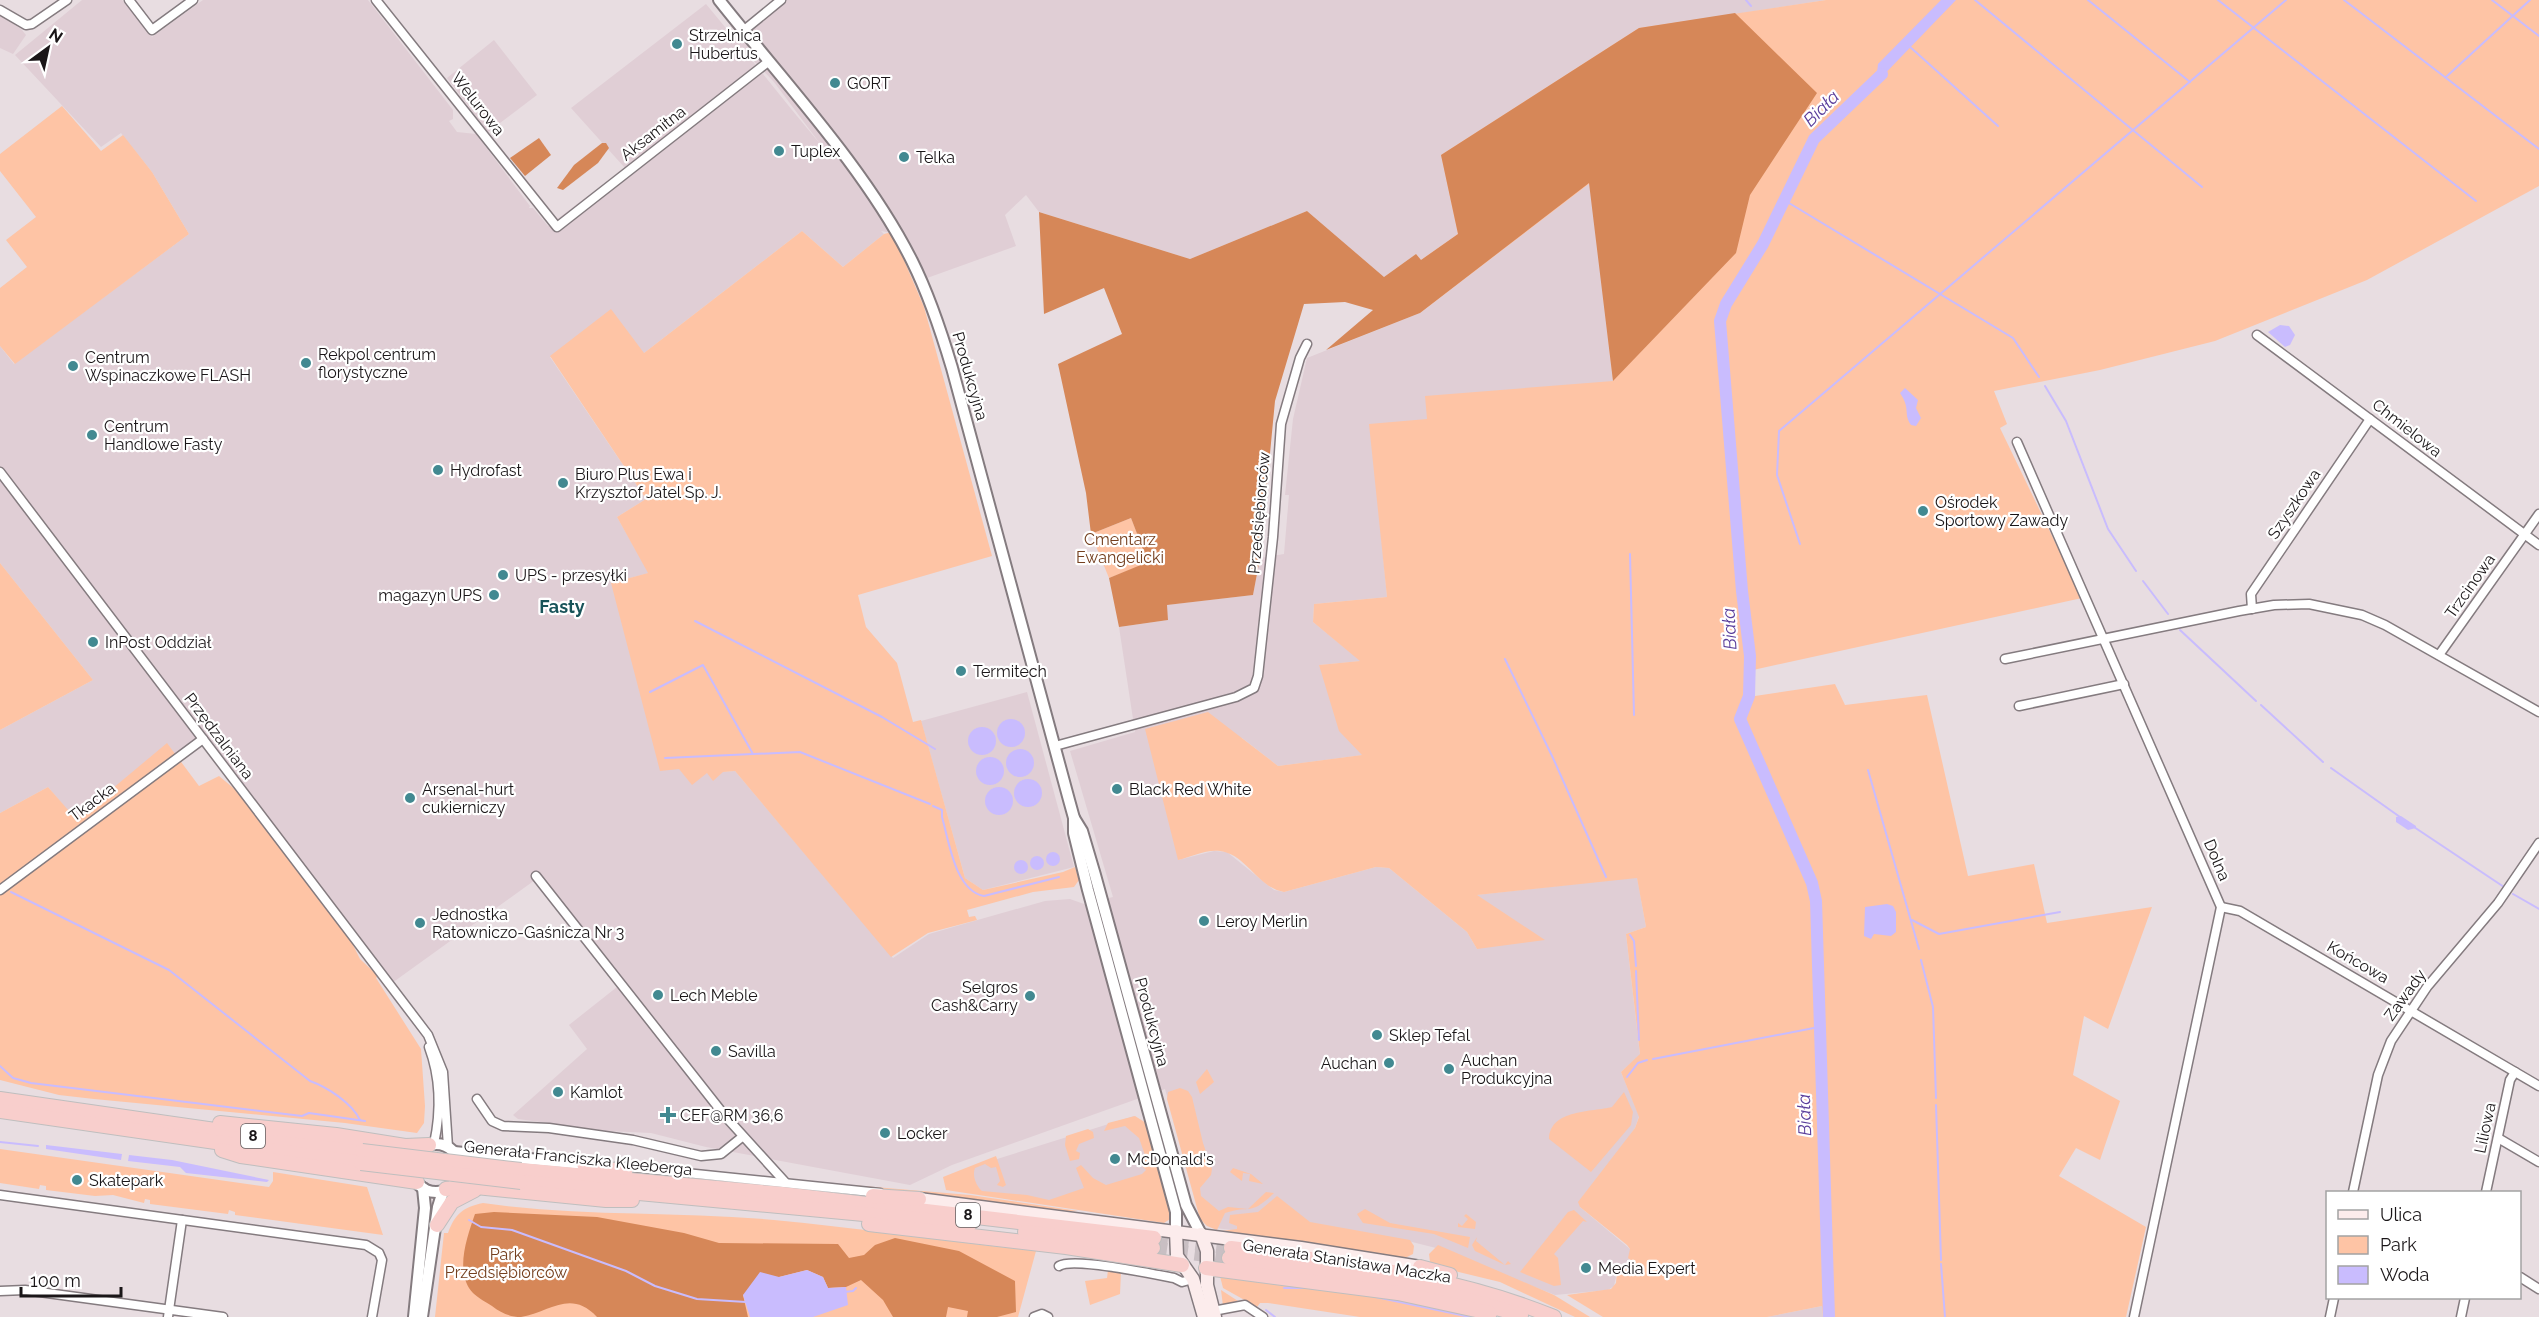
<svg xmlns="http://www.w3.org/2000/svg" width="2539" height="1317" font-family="Raleway,sans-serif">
<rect width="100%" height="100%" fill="#e8dde1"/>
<g fill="#e0ced5" fill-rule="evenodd">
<path d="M82 0H122L152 37 203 0H368L453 110V119L449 121 457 132 476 134 530 206 529 208H533L548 226 625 168 571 108 706 4 739 44 747 37 743 31 781 0H1826L1639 29 1442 155 1458 234 1421 260 1416 254 1384 277 1307 211 1190 259 1039 212 1026 195 1005 215 1016 246 916 282 892 233 881 231 884 234 843 267 802 231 644 353 550 357 646 499 617 517 649 573 611 583 679 769 707 773 735 771 893 958 929 934 981 919 1045 901 1070 899 1084 904 1113 897 1070 751 1135 732 1119 627 1168 620 1166 605 1253 595 1260 558 1284 554 1289 495H1285L1293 419 1307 358 1420 313 1590 182 1613 381 1381 534 1387 597 1314 604 1313 622 1361 661 1319 665 1363 755 1278 766 1242 738 1178 860 1214 851 1227 852 1274 890 1284 892 1376 867 1389 868 1467 932 1477 949 1476 895 1637 877 1646 927 1626 934 1640 1055 1621 1072 1639 1116 1635 1128 1580 1207 1630 1249 1632 1261 1621 1275 1617 1272 1614 1286 1608 1290 1555 1295 1436 1248 1408 1241 1308 1239 1215 1228 1201 1220 1165 1089 952 1165 910 1185 706 1147 651 1133 607 1131 518 1119 513 1115 587 1049 569 1025 617 987 535 880 392 983 207 737 75 819 48 787 0 813V730L93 680 0 563V346L14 364 189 234 152 172 121 133 101 147 15 55ZM746 53 774 82 821 145 792 110Z"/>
<polygon points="0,15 21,29 26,35 13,54 0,48"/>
<polygon points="494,40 537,95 488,132 447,78"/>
<polygon points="1027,692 1074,867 983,890 965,878 921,721"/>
<polygon points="1134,1116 1158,1168 1074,1206 973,1192 965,1169"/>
<polygon points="1822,1306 1823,1317 1767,1317"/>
</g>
<g fill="#fec4a5">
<path d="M1826 0H2539V186L2367 280 2215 341 2100 370 1994 391 2007 424 2000 428 2082 598 1753 670 1755 696 1835 684 1845 705 1927 695 1968 876 2034 864 2047 923 2152 907 2108 1029 2084 1016 2073 1075 2120 1101 2100 1160 2076 1148 2059 1176 2146 1227 2126 1317H1823L1822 1306 1767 1317H1603L1567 1295 1611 1289 1616 1283 1617 1272 1621 1275 1632 1261 1628 1258 1630 1249 1627 1245 1580 1207 1578 1202 1635 1128 1639 1117 1621 1072 1640 1054 1626 934 1646 927 1637 878 1477 895 1545 940 1477 949 1467 932 1389 868 1376 867 1284 892C1258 888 1246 854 1220 851 1207 849 1190 857 1178 860L1145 729 1208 712 1278 766 1362 755 1339 731 1319 665 1360 661 1313 622 1314 604 1387 597 1369 424 1427 419 1425 396 1613 381 1590 183 1420 313 1416 254 1421 260 1458 234 1441 155 1639 28Z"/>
<polygon points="62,106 101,151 123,135 152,172 189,234 15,364 0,346 0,288 27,267 6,240 36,217 0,171 0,154"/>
<polygon points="802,231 843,267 884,234 892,232 924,307 992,556 858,595 866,627 897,663 913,722 921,720 965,878 983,890 1063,872 1075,867 1079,880 1074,887 1033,892 967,910 969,917 975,916 977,920 928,933 891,957 735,771 723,772 713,781 707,773 692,785 679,769 660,771 611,583 648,573 617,517 646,499 550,356 611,309 644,353"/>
<polygon points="1131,518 1149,563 1109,578 1091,534"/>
<polygon points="0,563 93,680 0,730"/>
<polygon points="167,743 199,786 219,776 237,791 352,943 360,959 378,976 376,978 421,1049 425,1106 424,1123 417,1133 345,1123 94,1099 59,1095 0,1080 0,813 48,787 76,819"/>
<polygon points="1207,1069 1214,1082 1200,1094 1196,1082"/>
<path d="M1180 1088 1188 1091 1192 1097 1203 1143 1212 1169 1211 1175 1200 1188 1201 1196 1219 1211 1228 1207 1248 1209 1266 1192 1274 1193C1249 1217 1251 1204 1225 1213L1217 1230 1207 1226 1200 1219 1167 1099 1168 1092Z"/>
<path d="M1624 1092 1633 1112 1631 1125 1591 1172 1549 1139C1550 1109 1593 1112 1612 1107Z"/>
<path d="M1135 1116 1146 1123 1171 1215 1170 1219 1164 1223 946 1190 943 1177 996 1156 1006 1185 1003 1187 997 1185 1000 1181 996 1167 991 1168 985 1164 975 1168C972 1175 976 1186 982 1191L1027 1195 1049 1200 1084 1188 1076 1168 1081 1165 1093 1178 1106 1185 1142 1174 1146 1170 1142 1166 1146 1158 1139 1138 1125 1126 1104 1131 1108 1123Z"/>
<polygon points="1088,1129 1093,1132 1094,1138 1079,1144 1076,1151 1080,1153 1079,1159 1070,1161 1065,1145 1066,1136"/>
<polygon points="0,1149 269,1187 273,1181 273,1172 367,1187 383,1235 235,1215 235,1212 229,1210 228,1214 150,1204 150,1200 145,1199 144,1203 113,1195 95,1196 46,1190 46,1186 40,1185 39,1189 0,1183"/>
<polygon points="1233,1168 1251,1174 1263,1184 1249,1181 1250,1174 1243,1173 1242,1181 1230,1172"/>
<polygon points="791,1180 970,1195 1078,1211 1060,1212"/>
<polygon points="1277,1196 1310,1222 1410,1240 1414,1246 1413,1254 1403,1259 1221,1231 1237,1229 1237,1226 1229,1223 1230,1215 1258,1212"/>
<path d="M483 1203C579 1217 677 1211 774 1220 861 1228 948 1242 1036 1251L1018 1317H435L444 1233H448C455 1214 463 1207 483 1203Z"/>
<polygon points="1365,1209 1390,1223 1470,1237 1468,1248 1434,1234 1363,1223 1357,1214"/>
<polygon points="1574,1210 1587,1222 1583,1221 1554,1254 1558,1258 1561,1285 1554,1286 1520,1272 1568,1212"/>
<polygon points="1466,1214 1476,1222 1475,1229 1458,1227 1458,1223 1462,1226 1468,1219 1464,1216"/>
<polygon points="1477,1237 1476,1241 1505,1265 1508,1261 1511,1264 1505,1265 1475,1251 1472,1245"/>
<polygon points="1438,1245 1554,1295 1590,1317 1575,1317 1500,1282 1438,1267 1430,1262 1429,1254"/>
<polygon points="1108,1270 1121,1272 1120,1294 1090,1305 1085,1281 1107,1278"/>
<polygon points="1220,1276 1262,1283 1342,1287 1487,1317 1360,1317 1268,1303 1260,1303 1257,1307 1223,1288"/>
<polygon points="1221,1290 1238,1301 1223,1306"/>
</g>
<g fill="#d68758">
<polygon points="1735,13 1817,93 1750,195 1736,253 1613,381 1589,183 1420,313 1326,350 1373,310 1345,302 1304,304 1275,401 1260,558 1253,595 1167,605 1168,620 1119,627 1109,578 1148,562 1131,518 1091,534 1086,493 1058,364 1122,334 1104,288 1044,314 1039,212 1190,259 1307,211 1384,277 1416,254 1421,260 1458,234 1441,155 1639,28"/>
<polygon points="539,138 551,155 525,176 510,158"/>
<polygon points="602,143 606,143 609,148 598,163 563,190 557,188 574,165"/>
<path d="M494 1212 597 1217 684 1233 719 1243 838 1244 849 1258 864 1255 875 1245 895 1238 959 1251 1015 1281 1016 1312 997 1317H967L968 1311 948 1307 946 1317H893L883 1300 861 1280 846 1287 828 1288 823 1277 807 1270 779 1277 743 1295 748 1317H597C570 1289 551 1312 521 1317 510 1317 501 1313 492 1306 486 1302 478 1298 473 1293 454 1273 467 1237 475 1214Z"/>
</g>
<g fill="#c9bcfe">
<polygon points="1941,0 1956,0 1872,87 1869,83 1877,73 1878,64"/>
<polygon points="2280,325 2289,326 2295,335 2290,345 2285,347 2268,332"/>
<path d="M1905 388 1918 400 1916 408 1921 418 1916 426 1911 425C1903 414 1911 409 1900 393Z"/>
<circle cx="1011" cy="733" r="14"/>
<circle cx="982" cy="741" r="14"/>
<circle cx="1020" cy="763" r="14"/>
<circle cx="990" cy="771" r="14"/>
<circle cx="1028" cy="793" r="14"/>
<circle cx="999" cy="801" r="14"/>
<polygon points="2401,816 2416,826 2416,828 2408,830 2396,822 2396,817"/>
<circle cx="1053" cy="859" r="7"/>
<circle cx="1037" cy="863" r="7"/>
<circle cx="1021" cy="867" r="7"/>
<polygon points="1887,904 1893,906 1896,912 1896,932 1891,936 1874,934 1871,939 1864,936 1865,907"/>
<polygon points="46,1145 122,1154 121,1160 46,1149"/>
<polygon points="129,1155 172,1160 269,1180 267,1182 186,1173 180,1167 128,1161"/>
<polygon points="807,1270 823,1277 828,1288 846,1287 848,1305 813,1317 750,1317 743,1295 760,1272 779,1277"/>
</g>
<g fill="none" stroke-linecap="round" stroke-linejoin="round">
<g stroke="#c9bcfe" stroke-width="2">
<polyline points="1746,0 1751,6"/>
<polyline points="1975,0 2202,187"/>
<polyline points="2088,0 2190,82"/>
<polyline points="2218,0 2476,201"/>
<polyline points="2344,0 2539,149"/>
<polyline points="2492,0 2539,36"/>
<polyline points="1909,46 1998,126"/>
<polyline points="2446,77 2530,0"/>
<polyline points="1784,200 2013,338 2039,377"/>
<polyline points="2045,386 2066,421 2108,529 2136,571"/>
<polyline points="1800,544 1777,475 1779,431 2286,0"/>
<polyline points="1630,554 1634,715"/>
<polyline points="2143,581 2168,614"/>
<polyline points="695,621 882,717 935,749"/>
<polyline points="2180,630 2256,701"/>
<polyline points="1505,659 1553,758 1606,877"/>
<polyline points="650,692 703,665 753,754"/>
<polyline points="2261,705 2323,762"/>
<polyline points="665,758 800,752 930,804"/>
<polyline points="2331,768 2400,817"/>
<polyline points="1868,770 1919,949"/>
<path d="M933 806 942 810V817C949 841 955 891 984 896L1059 877"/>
<polyline points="2414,827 2504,887"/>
<path d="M11 892 169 970 310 1081C327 1087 352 1103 360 1120"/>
<polyline points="2513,894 2539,909"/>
<polyline points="1912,920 1939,934 2060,912"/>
<polyline points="1630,935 1634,941 1636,966"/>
<polyline points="1921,960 1933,1007 1936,1098"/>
<polyline points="1636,971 1639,1040"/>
<polyline points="1653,1059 1819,1027"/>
<polyline points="0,1066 13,1078 31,1083 302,1116 309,1113 365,1121"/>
<polyline points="1627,1077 1638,1063 1647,1060"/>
<polyline points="1936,1105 1941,1260"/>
<polyline points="0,1142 38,1146"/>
<polyline points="469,1220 481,1227 512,1230 626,1271 655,1286 697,1299 746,1302"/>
<polyline points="1941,1264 1945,1317"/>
<polyline points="1284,1288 1311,1288"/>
<polyline points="844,1292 853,1291 856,1288"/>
<polyline points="1376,1297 1470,1317"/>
<polyline points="1266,1310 1275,1317"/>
</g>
<polyline stroke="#c9bcfe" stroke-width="12" points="1829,1317 1816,901 1812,883 1740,719 1749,696 1750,656 1742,591 1720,321 1726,304 1763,244 1814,139 1882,74"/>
<g stroke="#c9bfc3" stroke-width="14" stroke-dasharray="14 7" stroke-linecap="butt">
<polyline points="1154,1238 1231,1248"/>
<polyline points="1153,1248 1229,1258"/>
</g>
<g stroke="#847b7f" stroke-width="11">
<g id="minor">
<polyline points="129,0 152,30 193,0"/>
<polyline points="376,0 557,227 768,62"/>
<polyline points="0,10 26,25 32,24 67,0"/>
<polyline points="743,31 781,0"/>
<polyline points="2257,335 2539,545"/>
<polyline points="2017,442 2221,907 2134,1317"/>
<polyline points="0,472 428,1035 443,1072 448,1147"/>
<polyline points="2252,609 2251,594 2370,419"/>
<polyline points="2439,655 2539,514"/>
<polyline points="2005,659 2239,611 2274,605 2309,604 2362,615 2385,625 2539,712"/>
<polyline points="2019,706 2124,684"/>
<polyline points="1055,746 1236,697 1254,688 1258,676 1273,537 1281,424 1300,358 1307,344"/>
<polyline points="536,876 725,1116 785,1182"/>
<polyline points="0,890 203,739"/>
<polyline points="2221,907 2240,911 2539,1086"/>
<path d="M429 1047C441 1079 441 1111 434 1144"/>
<polyline points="477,1099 492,1121 503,1126 549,1128 633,1140 701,1156 721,1154 742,1137"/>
<polyline points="2498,1138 2539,1162"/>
<polyline points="618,1166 880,1193"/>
<polyline points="2353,1192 2378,1075 2391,1041 2427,987 2498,903 2539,843"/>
<polyline points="2486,1192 2510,1080 2515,1072"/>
<polyline points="0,1195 366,1245 379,1253 382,1260 372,1317"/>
<path d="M1059 1266C1073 1257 1153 1274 1174 1278L1182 1282 1193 1279"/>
<polyline points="2520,1277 2539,1289"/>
<polyline points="0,1291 25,1290 223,1317"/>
<polyline points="1213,1311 1245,1305 1263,1317"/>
<polyline points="168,1317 182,1220"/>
<polyline points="1034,1317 1042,1314 1048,1317"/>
<polyline points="2330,1317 2334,1298"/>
<polyline points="2461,1317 2465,1298"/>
</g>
</g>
<g stroke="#847b7f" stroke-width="14">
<g id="tertiary">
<path d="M719 0C783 81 866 169 912 261 929 295 941 331 952 368L1069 800 1074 818V833L1088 890 1176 1212V1231"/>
<polyline points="1074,818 1082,831 1095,875 1186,1205 1201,1234"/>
<circle cx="436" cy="1168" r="24"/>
<polyline points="454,1152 584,1164"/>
<polyline points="414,1317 425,1208 423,1188"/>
<polyline points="422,1317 438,1207 443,1191"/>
</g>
</g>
<g stroke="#847b7f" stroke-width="15">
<g id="secondary">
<polyline points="919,1199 1301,1248 1420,1267"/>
<polyline points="1176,1231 1177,1256 1193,1279 1204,1317"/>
<polyline points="1201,1234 1207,1251 1207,1285 1215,1317"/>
</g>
</g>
<g stroke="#bfbebe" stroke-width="16">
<g id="trunk">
<polyline points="0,1099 362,1151"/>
<polyline points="0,1111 361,1163"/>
<polyline points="220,1123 336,1135 405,1146 429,1145"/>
<polyline points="222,1150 241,1156 417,1182"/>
<polyline points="584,1164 625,1172"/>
<polyline points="521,1170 782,1194 1154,1238"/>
<polyline points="521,1182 970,1224"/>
<polyline points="446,1189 466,1186 606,1200 632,1200"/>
<polyline points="873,1196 919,1199"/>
<polyline points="869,1224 1066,1247 1182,1265"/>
<polyline points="437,1225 452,1202 475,1190"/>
<polyline points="1025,1232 1153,1248"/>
<path d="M1231 1248C1340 1263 1452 1275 1554 1317"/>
<polyline points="1229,1258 1433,1290 1521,1315"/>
<polyline points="1420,1267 1450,1275"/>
<polyline points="1206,1268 1398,1293 1490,1313"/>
</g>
</g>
<use href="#minor" stroke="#fff" stroke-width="8"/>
<use href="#tertiary" stroke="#fff" stroke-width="10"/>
<use href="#secondary" stroke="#fcecec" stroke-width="12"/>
<use href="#trunk" stroke="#f8cecc" stroke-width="14"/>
<g stroke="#bfbebe" stroke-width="16" stroke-linecap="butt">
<g id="trunk-bridge">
<polyline points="362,1151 521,1170"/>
<polyline points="361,1163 521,1182"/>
</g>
</g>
<use href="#trunk-bridge" stroke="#f8cecc" stroke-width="14"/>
</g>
<g fill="#428991" stroke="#fff" stroke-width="2">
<circle cx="677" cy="44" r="6"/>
<circle cx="835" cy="83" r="6"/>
<circle cx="779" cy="151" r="6"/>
<circle cx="904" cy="157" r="6"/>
<circle cx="306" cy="363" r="6"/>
<circle cx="73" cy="366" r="6"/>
<circle cx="92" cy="435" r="6"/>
<circle cx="438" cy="470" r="6"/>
<circle cx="563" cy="483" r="6"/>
<circle cx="1923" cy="511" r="6"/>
<circle cx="503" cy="575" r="6"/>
<circle cx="494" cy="595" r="6"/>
<circle cx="93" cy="642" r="6"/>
<circle cx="961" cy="671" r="6"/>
<circle cx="1117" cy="789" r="6"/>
<circle cx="410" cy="798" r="6"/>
<circle cx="1204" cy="921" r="6"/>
<circle cx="420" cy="923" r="6"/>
<circle cx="658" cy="995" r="6"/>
<circle cx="1030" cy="996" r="6"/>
<circle cx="1377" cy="1035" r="6"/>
<circle cx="716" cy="1051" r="6"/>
<circle cx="1389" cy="1063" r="6"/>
<circle cx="1449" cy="1069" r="6"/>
<circle cx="558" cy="1092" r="6"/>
<path d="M665 1106h6v6h6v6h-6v6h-6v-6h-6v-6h6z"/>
<circle cx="885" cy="1133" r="6"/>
<circle cx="1115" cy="1159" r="6"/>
<circle cx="77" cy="1180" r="6"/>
<circle cx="1586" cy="1268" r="6"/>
</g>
<g text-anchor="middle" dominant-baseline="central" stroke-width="4.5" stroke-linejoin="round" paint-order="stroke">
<g fill="#fff" stroke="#5f5c5d" stroke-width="1.5">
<rect x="241" y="1124" width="24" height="24" rx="4.5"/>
<rect x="956" y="1203" width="24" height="24" rx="4.5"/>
</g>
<g font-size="15" font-weight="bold" fill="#1a1618">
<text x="253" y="1136">8</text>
<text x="968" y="1215">8</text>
</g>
<g font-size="16" fill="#1a1618" stroke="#fff" text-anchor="start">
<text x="689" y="35">Strzelnica<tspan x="689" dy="18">Hubertus</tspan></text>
<text x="847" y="83">GORT</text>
<text x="791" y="151">Tuplex</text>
<text x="916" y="157">Telka</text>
<text x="318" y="354">Rekpol centrum<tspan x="318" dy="18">florystyczne</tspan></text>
<text x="85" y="357">Centrum<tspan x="85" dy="18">Wspinaczkowe FLASH</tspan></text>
<text x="104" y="426">Centrum<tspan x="104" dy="18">Handlowe Fasty</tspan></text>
<text x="450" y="470">Hydrofast</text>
<text x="575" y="474">Biuro Plus Ewa i<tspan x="575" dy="18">Krzysztof Jatel Sp. J.</tspan></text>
<text x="1935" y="502">Ośrodek<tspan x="1935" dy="18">Sportowy Zawady</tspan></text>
<text x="515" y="575">UPS - przesyłki</text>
<text x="482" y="595" text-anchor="end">magazyn UPS</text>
<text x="105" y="642">InPost Oddział</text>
<text x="973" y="671">Termitech</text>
<text x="422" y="789">Arsenal-hurt<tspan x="422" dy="18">cukierniczy</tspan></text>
<text x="1129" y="789">Black Red White</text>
<text x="432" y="914">Jednostka<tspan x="432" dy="18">Ratowniczo-Gaśnicza Nr 3</tspan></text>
<text x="1216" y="921">Leroy Merlin</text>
<text x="1018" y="987" text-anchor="end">Selgros<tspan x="1018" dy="18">Cash&amp;Carry</tspan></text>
<text x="670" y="995">Lech Meble</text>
<text x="1389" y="1035">Sklep Tefal</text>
<text x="728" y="1051">Savilla</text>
<text x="1461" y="1060">Auchan<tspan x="1461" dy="18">Produkcyjna</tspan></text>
<text x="1377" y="1063" text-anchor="end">Auchan</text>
<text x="570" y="1092">Kamlot</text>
<text x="680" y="1115">CEF@RM 36,6</text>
<text x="897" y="1133">Locker</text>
<text x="1127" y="1159">McDonald's</text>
<text x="89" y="1180">Skatepark</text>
<text x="1598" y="1268">Media Expert</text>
</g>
<g font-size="16" fill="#1a1618" stroke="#fff">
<text transform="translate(478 104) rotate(52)">Welurowa</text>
<text transform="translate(653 133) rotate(-38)">Aksamitna</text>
<text transform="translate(970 376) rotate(74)">Produkcyjna</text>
<text transform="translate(2407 428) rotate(38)">Chmielowa</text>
<text transform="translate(2294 504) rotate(-56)">Szyszkowa</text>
<text transform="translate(1259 513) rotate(-85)">Przedsiębiorców</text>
<text transform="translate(2470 586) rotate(-55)">Trzcinowa</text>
<text transform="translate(219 736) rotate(53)">Przędzalniana</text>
<text transform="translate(92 802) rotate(-37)">Tkacka</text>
<text transform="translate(2217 860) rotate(67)">Dolna</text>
<text transform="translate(2358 962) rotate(30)">Końcowa</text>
<text transform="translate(2405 995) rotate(-54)">Zawady</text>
<text transform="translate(1152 1022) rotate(75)">Produkcyjna</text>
<text transform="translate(2485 1128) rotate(-78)">Liliowa</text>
<text transform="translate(578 1158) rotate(6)">Generała Franciszka Kleeberga</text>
<text transform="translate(1347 1261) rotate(9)">Generała Stanisława Maczka</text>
</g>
<g font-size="16" fill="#75401f" stroke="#fff">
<text x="1120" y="539">Cmentarz<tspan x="1120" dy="18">Ewangelicki</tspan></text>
<text x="506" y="1254">Park<tspan x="506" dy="18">Przedsiębiorców</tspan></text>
</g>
<g font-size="18" font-style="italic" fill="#5a3e9b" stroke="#fff">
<text transform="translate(1821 108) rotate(-45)">Biała</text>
<text transform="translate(1729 629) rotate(-93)">Biała</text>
<text transform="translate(1804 1115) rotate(-92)">Biała</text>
</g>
<g font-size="18" font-weight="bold" fill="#185359" stroke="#fff">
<text x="562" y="606">Fasty</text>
</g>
</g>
<rect x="2326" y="1191" width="195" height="108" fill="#ffffff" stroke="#a3a2a3" stroke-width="1.5"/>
<rect x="2338" y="1210" width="30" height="9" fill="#fcecec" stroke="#a3a2a3" stroke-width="1.5"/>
<text x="2380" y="1221" font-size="18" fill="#1a1618">Ulica</text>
<rect x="2338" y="1236" width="30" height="18" fill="#fec4a5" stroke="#a3a2a3" stroke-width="1.5"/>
<text x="2380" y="1251" font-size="18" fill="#1a1618">Park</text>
<rect x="2338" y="1266" width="30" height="18" fill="#c9bcfe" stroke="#a3a2a3" stroke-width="1.5"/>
<text x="2380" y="1281" font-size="18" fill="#1a1618">Woda</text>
<g transform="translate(48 48) rotate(33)" stroke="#ffffff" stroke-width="4.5" paint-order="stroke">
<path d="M0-4.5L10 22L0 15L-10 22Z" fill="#1a1618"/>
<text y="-9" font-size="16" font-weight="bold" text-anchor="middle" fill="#1a1618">N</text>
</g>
<path d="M21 1287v9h100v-9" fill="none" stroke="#1a1618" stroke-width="3"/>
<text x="30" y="1287" font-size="18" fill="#1a1618" stroke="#ffffff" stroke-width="4.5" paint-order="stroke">100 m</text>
</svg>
